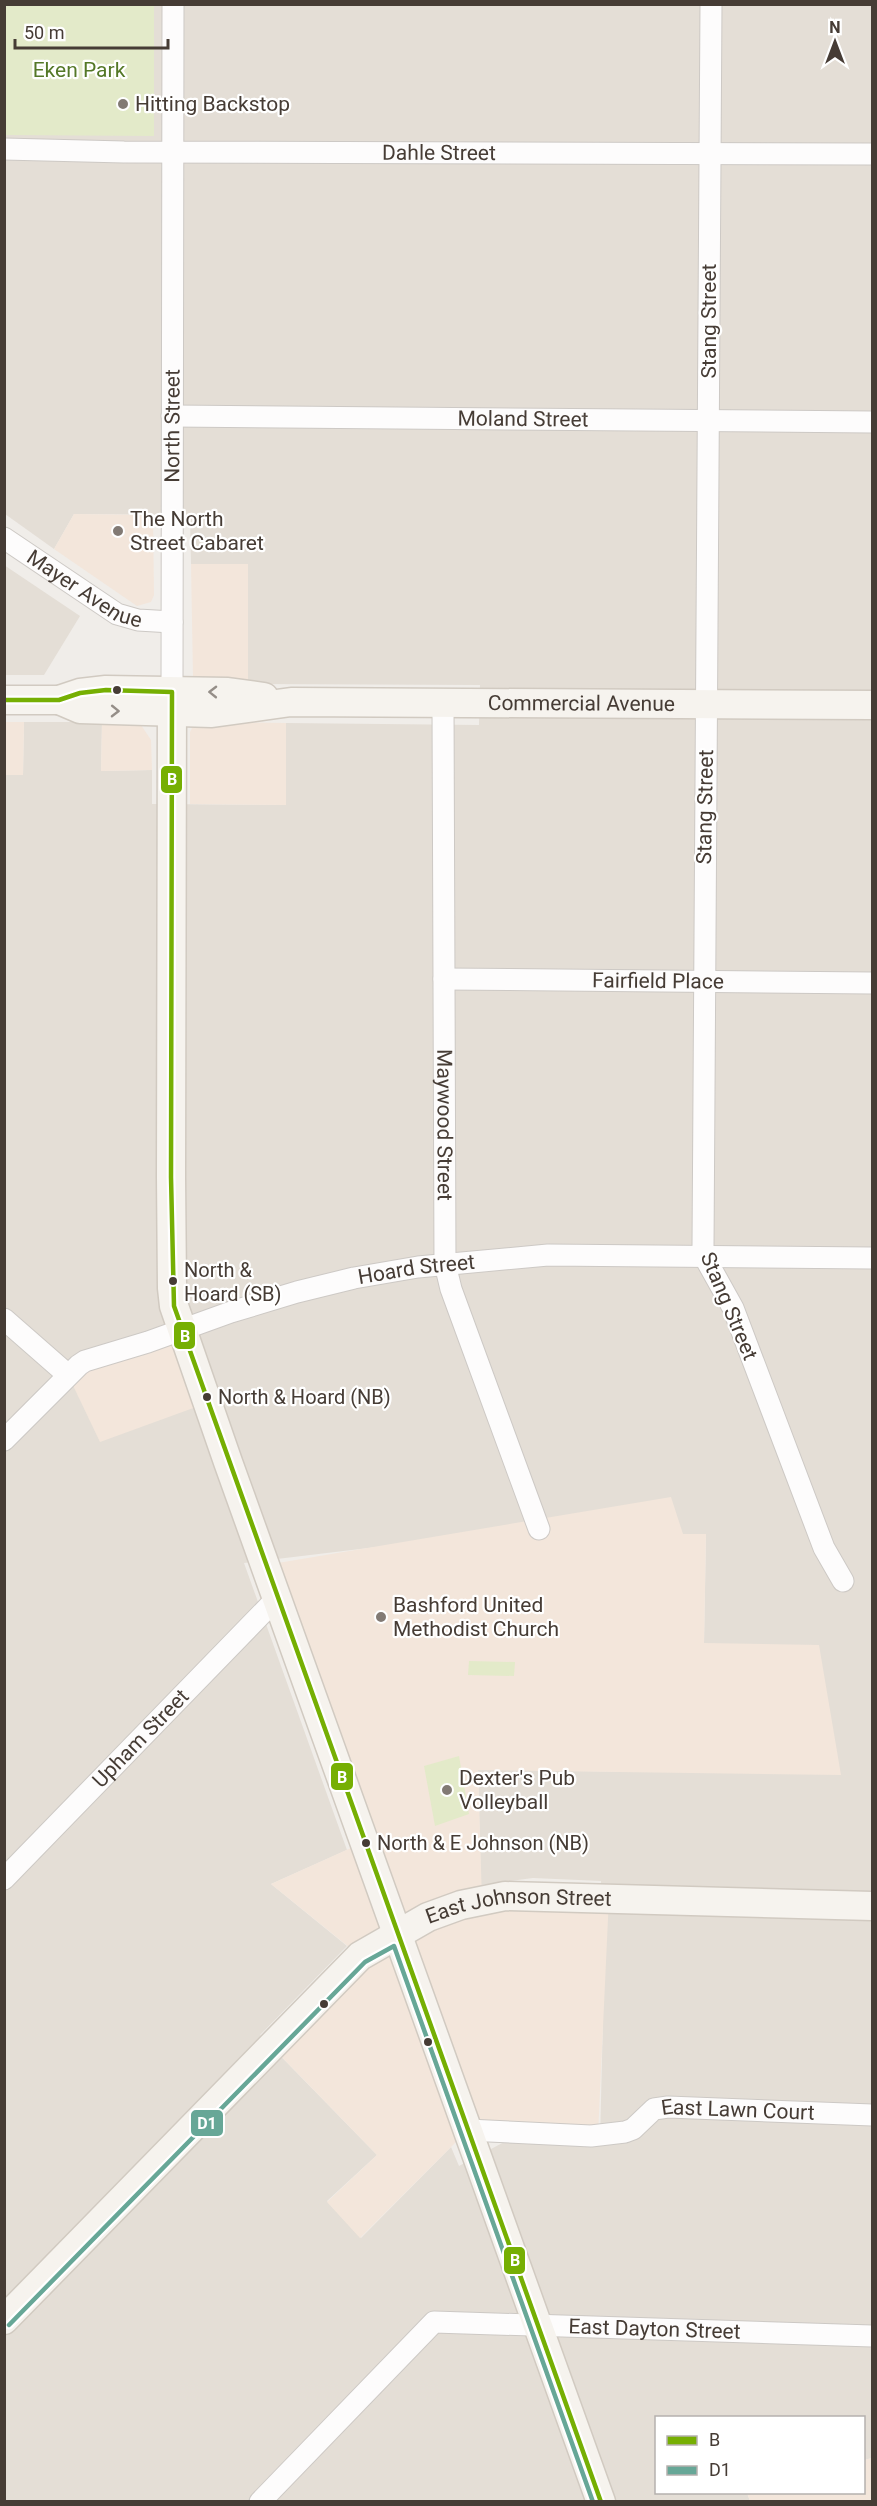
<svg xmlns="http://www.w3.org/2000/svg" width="877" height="2506" font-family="Roboto,sans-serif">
<rect width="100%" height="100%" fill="#f0ede9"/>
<g fill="#e4ded6" fill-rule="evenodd">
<path d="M5 5H872V2458L864 2460V2418H656V2492L747 2493 750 2501H5V775H23L24 722H102L101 771 152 770V804L285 805 286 723 479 725 480 685 248 684 247 564H191L190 515 74 514 54 549 5 514ZM683 1534 706 1535 704 1643 630 1772 478 1769 481 1885 533 1878 601 1881 596 2016 603 2017 600 2142 508 2140 459 2166 451 2147 361 2238 327 2201 377 2155 260 2035 347 1946 271 1884 347 1850 244 1563 435 1540Z"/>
<polygon points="4,565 80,616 44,675 5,675"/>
</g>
<g fill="#f3e6db">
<polygon points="74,514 153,515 154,595 151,602 137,606 54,549"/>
<polygon points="191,564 248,564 248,684 193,678"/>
<polygon points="5,722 24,722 23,775 5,775"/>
<polygon points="102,722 141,725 151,740 152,770 101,771"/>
<polygon points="204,722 286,723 286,805 190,804 190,732 193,726"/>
<polygon points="182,1329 207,1403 100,1442 68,1375"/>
<polygon points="671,1497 683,1534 706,1534 704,1643 819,1645 841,1775 478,1770 482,1901 609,1897 598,2135 468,2130 360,2238 327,2202 377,2155 271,2046 360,1956 271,1884 364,1842 266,1565"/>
<polygon points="872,2458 872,2501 750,2501 747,2493 864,2492 864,2460"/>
</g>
<g fill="#e3eac9">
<polygon points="5,4 154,5 154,136 5,135"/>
<polygon points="469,1661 515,1662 514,1676 468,1675"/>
<polygon points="459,1756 469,1814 435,1826 424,1766"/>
</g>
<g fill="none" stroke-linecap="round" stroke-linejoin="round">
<g stroke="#cdc9c5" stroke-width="23">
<g id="street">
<polyline points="711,4 703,1248 704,1256 733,1308 824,1548 843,1581"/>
<path id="s1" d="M4 149 124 152 872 154"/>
<path id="s2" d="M172 416 872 422"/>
<path id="s3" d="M4 538 117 614 138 620 172 622"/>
<path id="s4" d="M172 692 173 4"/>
<path id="s5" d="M443 703 445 1264 451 1289 539 1529"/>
<path id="s6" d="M444 979 872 983"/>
<polyline points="4,1319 68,1375"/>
<path id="s7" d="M4 1440 79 1365 85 1361 148 1342 231 1312 297 1292 354 1278 418 1267 548 1255 872 1258"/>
<path id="s8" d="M4 1879 278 1597"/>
<path id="s9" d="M468 2130 591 2136 625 2132 633 2129 654 2109 668 2107 872 2115"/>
<path id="s10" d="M260 2502 434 2322 872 2336"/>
</g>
</g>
<g stroke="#d1cac1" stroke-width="31">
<g id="secondary">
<polyline points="172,692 171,1177 172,1288 174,1306 228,1462 601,2502"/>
<polyline points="4,700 59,700 80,693 106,690 228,692 264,697"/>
<path id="s11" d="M59 700 80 709 212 713 291 702 872 705"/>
<path id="s12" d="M4 2320 360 1956 428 1917 461 1905 505 1896 872 1906"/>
</g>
</g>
<use href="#street" stroke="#fdfcfc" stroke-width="21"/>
<use href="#secondary" stroke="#f6f3ee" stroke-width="28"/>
<g stroke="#fff" stroke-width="9">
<polyline id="bus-1" points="4,700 59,700 80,693 106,690 172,692 171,1177 174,1306 601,2502"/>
</g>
<g stroke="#fff" stroke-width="9">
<polyline id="bus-2" points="9,2325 365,1962 394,1946 593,2502"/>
</g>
<use href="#bus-1" stroke="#76af03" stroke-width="4.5"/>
<use href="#bus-2" stroke="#67a797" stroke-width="4.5"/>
</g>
<defs><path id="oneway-chevron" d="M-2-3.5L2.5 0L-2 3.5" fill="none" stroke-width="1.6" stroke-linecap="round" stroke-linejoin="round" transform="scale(1.5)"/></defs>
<g stroke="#958e88">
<use href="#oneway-chevron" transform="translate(213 692) rotate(-179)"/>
<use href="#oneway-chevron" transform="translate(115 711) rotate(1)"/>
</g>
<g fill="#827a74" stroke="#fff" stroke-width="2">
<circle cx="123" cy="104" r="6"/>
<circle cx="118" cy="531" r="6"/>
<circle cx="381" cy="1617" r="6"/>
<circle cx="447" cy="1790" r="6"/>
</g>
<g fill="#463c35" stroke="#fff" stroke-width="2">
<circle cx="117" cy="690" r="5"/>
<circle cx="173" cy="1281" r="5"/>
<circle cx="207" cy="1397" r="5"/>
<circle cx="366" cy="1843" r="5"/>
<circle cx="324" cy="2004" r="5"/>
<circle cx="428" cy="2042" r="5"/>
</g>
<g text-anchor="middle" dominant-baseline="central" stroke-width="4.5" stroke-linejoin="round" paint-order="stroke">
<g font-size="20" fill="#463c35" stroke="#fff" text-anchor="start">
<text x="184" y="1270">North &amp;<tspan x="184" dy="24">Hoard (SB)</tspan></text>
<text x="218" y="1397">North &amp; Hoard (NB)</text>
<text x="377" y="1843">North &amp; E Johnson (NB)</text>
</g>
<g font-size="21" fill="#547827" stroke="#fff">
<text x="79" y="70">Eken Park</text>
</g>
<g font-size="21" fill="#463c35" stroke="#fff" text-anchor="start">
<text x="135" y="104">Hitting Backstop</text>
<text x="130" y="519">The North<tspan x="130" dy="24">Street Cabaret</tspan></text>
<text x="393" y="1605">Bashford United<tspan x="393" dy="24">Methodist Church</tspan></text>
<text x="459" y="1778">Dexter's Pub<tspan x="459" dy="24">Volleyball</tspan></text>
</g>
<g font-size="21" fill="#463c35" stroke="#fff">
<text stroke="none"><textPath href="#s1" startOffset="435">Dahle Street</textPath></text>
<text transform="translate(709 321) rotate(-90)">Stang Street</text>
<text stroke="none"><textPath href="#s2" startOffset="351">Moland Street</textPath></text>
<text stroke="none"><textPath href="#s4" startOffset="266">North Street</textPath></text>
<text stroke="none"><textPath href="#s3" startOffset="96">Mayer Avenue</textPath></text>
<text stroke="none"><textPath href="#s11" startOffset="525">Commercial Avenue</textPath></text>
<text transform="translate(705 807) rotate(-89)">Stang Street</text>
<text stroke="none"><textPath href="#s6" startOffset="214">Fairfield Place</textPath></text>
<text stroke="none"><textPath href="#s5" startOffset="422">Maywood Street</textPath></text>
<text stroke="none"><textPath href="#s7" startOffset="458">Hoard Street</textPath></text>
<text transform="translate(729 1306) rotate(67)">Stang Street</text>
<text stroke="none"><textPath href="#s8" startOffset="196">Upham Street</textPath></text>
<text stroke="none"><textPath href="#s12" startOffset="680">East Johnson Street</textPath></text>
<text stroke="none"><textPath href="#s9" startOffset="279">East Lawn Court</textPath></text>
<text stroke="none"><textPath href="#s10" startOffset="471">East Dayton Street</textPath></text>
</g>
</g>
<g stroke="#fff" stroke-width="2">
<rect x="160" y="765" width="23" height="29" rx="6" fill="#76af03"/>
<rect x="173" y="1321" width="23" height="29" rx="6" fill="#76af03"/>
<rect x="330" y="1762" width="24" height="29" rx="6" fill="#76af03"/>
<rect x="190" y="2109" width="34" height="28" rx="6" fill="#67a797"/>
<rect x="503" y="2246" width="23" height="29" rx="6" fill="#76af03"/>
</g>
<g font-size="16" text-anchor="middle" font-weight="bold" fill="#fff">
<text x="172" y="785">B</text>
<text x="185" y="1342">B</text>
<text x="342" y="1783">B</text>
<text x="207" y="2129">D1</text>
<text x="515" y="2266">B</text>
</g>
<rect width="877" height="2506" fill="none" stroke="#463c35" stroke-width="12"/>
<rect x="655" y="2416" width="210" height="78" fill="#ffffff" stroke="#b5b1ae" stroke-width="1.5"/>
<rect x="667" y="2436" width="30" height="9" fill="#76af03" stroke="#b5b1ae" stroke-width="1.5"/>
<text x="709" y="2446" font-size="18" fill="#463c35">B</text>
<rect x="667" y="2466" width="30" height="9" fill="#67a797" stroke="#b5b1ae" stroke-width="1.5"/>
<text x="709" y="2476" font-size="18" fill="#463c35">D1</text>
<g transform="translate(835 42)" stroke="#ffffff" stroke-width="4.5" paint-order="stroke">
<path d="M0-4.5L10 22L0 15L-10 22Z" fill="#463c35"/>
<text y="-9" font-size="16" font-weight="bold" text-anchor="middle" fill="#463c35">N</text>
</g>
<path d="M15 39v9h153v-9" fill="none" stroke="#463c35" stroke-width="3"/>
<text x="24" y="39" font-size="18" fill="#463c35" stroke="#ffffff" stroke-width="4.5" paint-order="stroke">50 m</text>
</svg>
